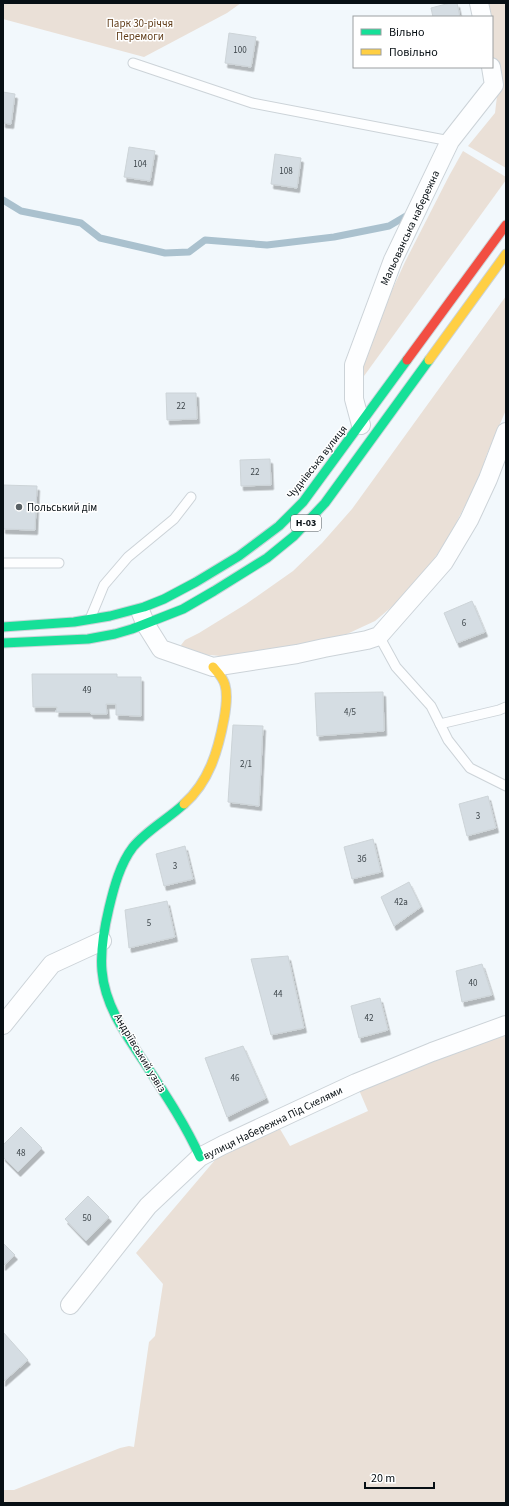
<svg xmlns="http://www.w3.org/2000/svg" width="509" height="1506" font-family="'Source Sans 3',sans-serif">
<defs>
<filter id="shadow"><feDropShadow dx="2.5" dy="4.5" stdDeviation="0" flood-color="#0004"/></filter>
</defs>
<rect width="100%" height="100%" fill="#f2f8fc"/>
<g fill="#eae0d7">
<polygon points="3,3 241,3 227,13 144,57 3,19"/>
<polygon points="480,3 506,3 506,168 468,146 495,113 497,96 492,65 492,17 482,17"/>
<polygon points="463,151 506,177 506,180 364,376 360,373 373,332 405,262 449,176"/>
<polygon points="506,296 506,410 487,454 478,480 451,533 429,567 400,600 375,621 347,634 257,653 220,656 190,653 183,649 181,645 185,640 199,633 246,604 293,571 322,543 352,509"/>
<polygon points="506,1033 506,1503 3,1503 3,1490 14,1490 120,1448 129,1446 134,1447 149,1342 155,1336 163,1284 136,1253 215,1160 232,1149 280,1129 290,1146 368,1111 359,1090 431,1061"/>
</g>
<g fill="none" stroke-linecap="round" stroke-linejoin="round">
<polyline stroke="#aac1ce" stroke-width="7" points="3,200 21,211 81,223 100,238 165,253 189,252 205,240 267,245 334,237 389,226 406,216"/>
</g>
<g fill="#d5dde3" stroke="#cdd4d8" filter="url(#shadow)">
<polygon points="450,3 457,3 460,17 433,17 431,8"/>
<polygon points="229,33 256,37 251,67 225,63"/>
<polygon points="3,92 15,94 11,124 3,123"/>
<polygon points="129,147 155,151 150,181 124,177"/>
<polygon points="275,154 301,158 297,188 271,184"/>
<polygon points="166,393 196,393 197,419 167,420"/>
<polygon points="270,459 271,485 241,486 240,460"/>
<polygon points="3,485 37,486 35,530 3,529"/>
<polygon points="472,601 485,632 457,643 444,613"/>
<polygon points="32,674 117,674 117,677 141,677 141,716 116,715 116,704 106,704 107,714 91,714 90,712 56,712 57,707 33,707"/>
<polygon points="383,692 384,731 317,736 315,693"/>
<polygon points="233,725 263,726 259,806 228,802"/>
<polygon points="488,796 496,828 467,836 459,804"/>
<polygon points="373,839 381,872 352,879 344,847"/>
<polygon points="185,846 193,879 164,886 156,854"/>
<polygon points="409,882 421,907 394,926 381,897"/>
<polygon points="167,901 175,937 129,948 125,910"/>
<polygon points="288,956 304,1028 271,1035 251,959"/>
<polygon points="482,964 492,995 462,1002 456,971"/>
<polygon points="380,998 388,1030 359,1038 351,1006"/>
<polygon points="243,1046 266,1098 227,1117 205,1058"/>
<polygon points="21,1127 42,1148 18,1172 3,1157 3,1145"/>
<polygon points="88,1196 109,1217 86,1241 65,1219"/>
<polygon points="3,1243 15,1255 3,1266"/>
<polygon points="3,1332 28,1360 3,1382"/>
</g>
<g fill="none" stroke-linecap="round" stroke-linejoin="round">
<g stroke="#ccd3d8" stroke-width="11">
<g id="lane">
<polyline points="133,63 252,103 450,141"/>
<polyline points="3,563 59,563"/>
<polyline points="90,619 104,585 128,557 174,519 191,497"/>
<polyline points="379,636 396,667 431,706 448,740 470,768 506,786"/>
<polyline points="440,724 499,710 506,707"/>
</g>
</g>
<g stroke="#ccd3d8" stroke-width="20">
<g id="street">
<polyline points="479,3 482,17"/>
<polyline points="361,425 354,399 354,365 393,260 450,141 494,85 491,67"/>
<polyline points="141,613 146,625 161,649 213,667 297,654 324,648 367,640 379,636 444,562 469,520 488,479 506,432"/>
<polyline points="3,1025 52,964 102,941"/>
<polyline points="70,1305 148,1206 200,1157 223,1145 356,1083 432,1052 506,1025"/>
</g>
</g>
<g stroke="#ccd3d8" stroke-width="11">
<g id="fast">
<polyline points="3,627 74,622 110,616 144,607 164,599 196,582 239,556 279,526 303,502 407,360"/>
<polyline points="3,643 88,639 115,634 132,629 183,609 214,591 267,558 294,536 325,503 429,360"/>
<path d="M184 804C168 819 147 830 133 847 120 864 114 887 109 908 104 929 100 950 102 971 105 1008 129 1039 148 1068 167 1097 186 1126 200 1157"/>
</g>
</g>
<g stroke="#ccd3d8" stroke-width="11">
<g id="slow">
<polyline points="429,360 506,254"/>
<path d="M184 804C209 782 218 751 224 719 226 708 228 695 225 685 223 677 218 673 213 667"/>
</g>
</g>
<g stroke="#ccd3d8" stroke-width="11">
<polyline id="jam" points="407,360 506,225"/>
</g>
<use href="#lane" stroke="#fdfeff" stroke-width="9"/>
<use href="#street" stroke="#fdfeff" stroke-width="18"/>
<use href="#fast" stroke="#16e098" stroke-width="9"/>
<use href="#slow" stroke="#ffcf43" stroke-width="9"/>
<use href="#jam" stroke="#f24e42" stroke-width="9"/>
</g>
<circle fill="#596165" stroke="#fff" stroke-width="1.5" cx="19" cy="507" r="4"/>
<g text-anchor="middle" dominant-baseline="central" stroke-width="3" stroke-linejoin="round" paint-order="stroke">
<g font-size="9" fill="#3d454a">
<text x="240" y="50">100</text>
<text x="140" y="164">104</text>
<text x="286" y="171">108</text>
<text x="181" y="406">22</text>
<text x="255" y="472">22</text>
<text x="464" y="623">6</text>
<text x="87" y="690">49</text>
<text x="350" y="712">4/5</text>
<text x="246" y="764">2/1</text>
<text x="478" y="816">3</text>
<text x="362" y="859">3б</text>
<text x="175" y="866">3</text>
<text x="401" y="902">42а</text>
<text x="149" y="923">5</text>
<text x="473" y="983">40</text>
<text x="278" y="994">44</text>
<text x="369" y="1018">42</text>
<text x="235" y="1078">46</text>
<text x="21" y="1153">48</text>
<text x="87" y="1218">50</text>
</g>
<rect fill="#fff" stroke="#51575a" stroke-width="1" x="291" y="515" width="30" height="16" rx="3"/>
<g font-size="10" font-weight="bold" fill="#070f14">
<text x="306" y="523">Н-03</text>
</g>
<g font-size="11" fill="#633f1b" stroke="#fff">
<text x="140" y="23">Парк 30-річчя<tspan x="140" dy="13">Перемоги</tspan></text>
</g>
<g font-size="11" fill="#070f14" stroke="#fff">
<text transform="translate(410 228) rotate(-65)">Мальованська набережна</text>
<text transform="translate(317 462) rotate(-52)">Чуднівська вулиця</text>
<text transform="translate(140 1053) rotate(59)">Андріївський узвіз</text>
<text transform="translate(273 1123) rotate(-26)">вулиця Набережна Під Скелями</text>
</g>
<g font-size="11" fill="#070f14" stroke="#fff" text-anchor="start">
<text x="27" y="507">Польський дім</text>
</g>
</g>
<rect width="509" height="1506" fill="none" stroke="#070f14" stroke-width="8"/>
<rect x="353" y="16" width="140" height="52" fill="#ffffff" stroke="#9c9fa1"/>
<rect x="361" y="29" width="20" height="6" fill="#16e098" stroke="#9c9fa1"/>
<text x="389" y="36" font-size="12" fill="#070f14">Вільно</text>
<rect x="361" y="49" width="20" height="6" fill="#ffcf43" stroke="#9c9fa1"/>
<text x="389" y="56" font-size="12" fill="#070f14">Повільно</text>
<path d="M365 1482v6h69v-6" fill="none" stroke="#070f14" stroke-width="2"/>
<text x="371" y="1482" font-size="12" fill="#070f14" stroke="#ffffff" stroke-width="3" paint-order="stroke">20 m</text>
</svg>
